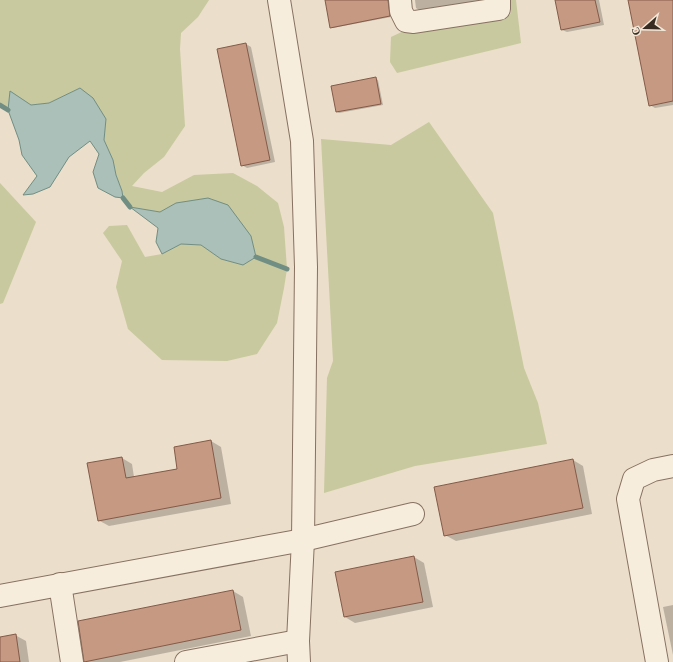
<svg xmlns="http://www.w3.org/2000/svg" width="673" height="662" font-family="Georgia,serif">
<rect width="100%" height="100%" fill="#ebdeca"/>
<g fill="#c8c99f">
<polygon points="0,0 209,0 198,17 181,33 180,49 185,126 164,157 144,173 132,186 162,192 194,175 233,173 257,186 278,203 284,227 287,269 284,288 277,323 257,354 227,361 162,360 128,329 116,287 122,261 103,233 109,226 127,225 145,257 162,254 181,244 201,245 221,259 238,220 228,205 176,203 160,212 130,207 123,198 122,191 116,175 113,160 104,140 106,119 80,88 49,103 31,105 10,92 8,110 0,105"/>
<polygon points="509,0 516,0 521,43 397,73 390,62 391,37 408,29 498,20 504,20 511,13"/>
<polygon points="429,122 493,213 524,368 538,403 547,444 415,466 324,493 327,378 333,361 321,139 391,145"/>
<polygon points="0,183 36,222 3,303 0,304"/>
</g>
<g fill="#aac0b8" stroke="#718e84">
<polygon points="80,88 93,98 106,119 104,140 113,160 116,175 122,191 123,198 115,197 98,188 93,172 99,154 90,141 69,157 50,187 33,194 23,195 37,176 22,155 19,140 8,110 10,91 31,105 49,103"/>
<polygon points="208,198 228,205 251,236 256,257 243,265 221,259 201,245 181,244 162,254 156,242 158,228 130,207 160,212 176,203"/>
</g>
<g fill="#0003">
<polygon points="326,0 390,0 391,17 333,28 331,27"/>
<polygon points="415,0 494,0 424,13 416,8"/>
<polygon points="556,0 599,0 604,25 567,32 562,30"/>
<polygon points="629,0 673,0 673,105 655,108 650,105"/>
<polygon points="246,44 251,47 275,162 247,168 242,165"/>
<polygon points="376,79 378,80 383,105 339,113 337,112"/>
<polygon points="211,441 221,447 231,504 109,526 98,520 122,458 132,464 134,477 178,469"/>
<polygon points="573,460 583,466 592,514 456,541 445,535"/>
<polygon points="414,557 424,563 433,607 355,623 345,617"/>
<polygon points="233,591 243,597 251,636 120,662 87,662 85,661"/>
<polygon points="673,605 673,655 663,607"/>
<polygon points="15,635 26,641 29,662 0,662 0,638"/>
</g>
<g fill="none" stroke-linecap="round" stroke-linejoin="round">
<g stroke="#718e84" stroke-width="5">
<polyline points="0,105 8,110"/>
<polyline points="123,198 130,207"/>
<polyline points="256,257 287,269"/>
</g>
</g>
<g fill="#c69983" stroke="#845a48">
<polygon points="325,0 388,0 390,16 330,28"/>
<polygon points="555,0 595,0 600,22 561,30"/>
<polygon points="628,0 673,0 673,101 649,106"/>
<polygon points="246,43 270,160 241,166 217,49"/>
<polygon points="376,77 381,104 336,112 331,86"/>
<polygon points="211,440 221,498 98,521 87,463 122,457 126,478 177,469 174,447"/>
<polygon points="573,459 583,508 444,536 434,487"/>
<polygon points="414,556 423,602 344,617 335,572"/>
<polygon points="233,590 241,630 84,662 78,621"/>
<polygon points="16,634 20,662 0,662 0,637"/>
</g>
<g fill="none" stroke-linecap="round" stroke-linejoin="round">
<g stroke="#877160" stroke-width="24">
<g id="minor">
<polyline points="279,0 302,141 306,267 303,540 298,641 299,662"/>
<polyline points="400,0 401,11 406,21 414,22 499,9 499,0"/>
<polyline points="60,584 72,662"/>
<polyline points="0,596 303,540 413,514"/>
<polyline points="186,662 298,641"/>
<polyline points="657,662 628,499 634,479 653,470 673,466"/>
</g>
</g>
<use href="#minor" stroke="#f7eddd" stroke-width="22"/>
</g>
<g transform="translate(645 28) rotate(250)" stroke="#f3e9d9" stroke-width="3" paint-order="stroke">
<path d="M0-3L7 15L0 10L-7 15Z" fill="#392b22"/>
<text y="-6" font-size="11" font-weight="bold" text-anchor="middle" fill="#392b22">С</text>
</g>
</svg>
